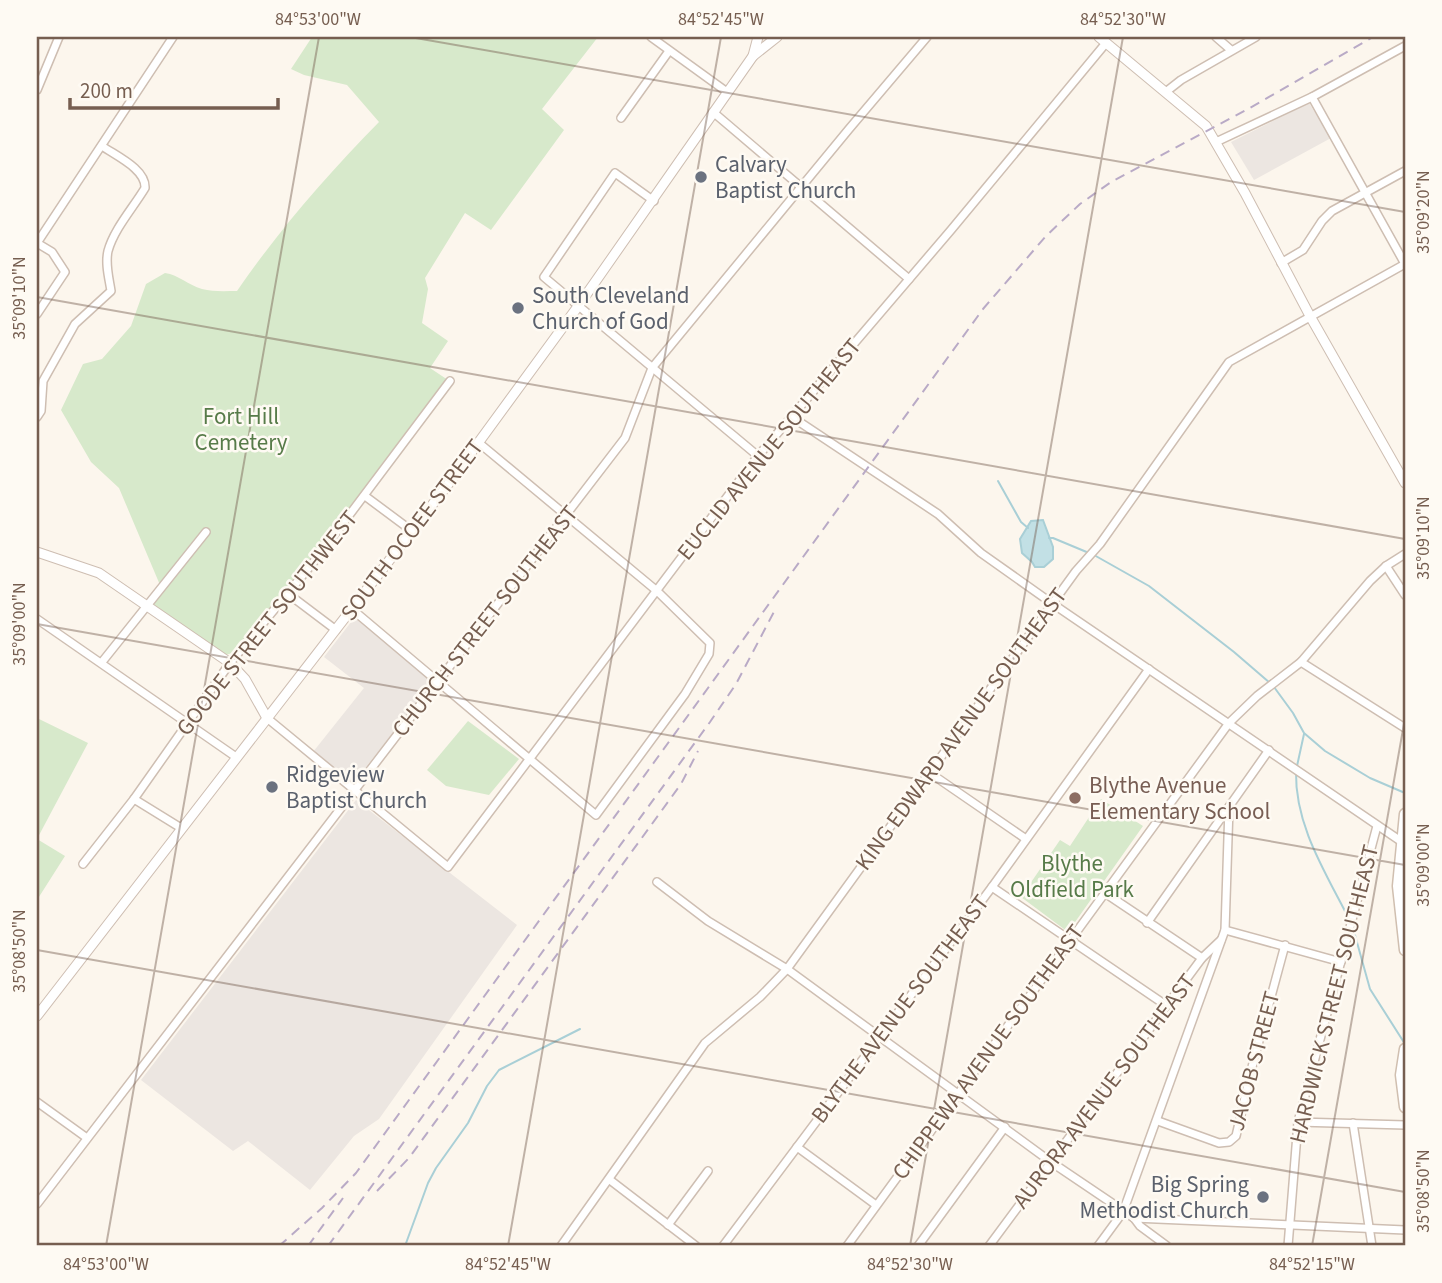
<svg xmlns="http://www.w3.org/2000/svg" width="1442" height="1283" font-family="'Source Sans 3',sans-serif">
<rect width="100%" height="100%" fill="#fcf6ed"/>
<g fill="#ece6e1">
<polygon points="1309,103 1331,138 1254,180 1231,142"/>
<polygon points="355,617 436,679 353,783 313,752 364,688 324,657"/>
<polygon points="356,800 517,925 379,1119 354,1136 310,1190 248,1141 233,1151 141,1080"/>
</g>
<g fill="#d7e9cb">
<path d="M312 37H598L542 109 564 130 491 230 465 213 425 278 428 289 422 323 448 341 430 368 448 380 315 556 233 653 225 655 148 601 160 585 119 488 91 462 61 410 83 364 102 359 131 326 146 284 165 273C179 275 188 285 202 289 213 292 226 291 237 291 279 230 327 175 379 122L347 85 304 75 291 69Z"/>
<polygon points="37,718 88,743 37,839 65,856 37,900"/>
<polygon points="468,721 519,759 489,795 446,786 427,770"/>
<polygon points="1101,799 1143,826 1068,932 1021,897 1060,840 1070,846"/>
</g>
<polygon fill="#c2e0e5" stroke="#a9cfd6" stroke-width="2" points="1043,520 1053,547 1053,559 1044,567 1035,567 1032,562 1022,553 1020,539 1031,521"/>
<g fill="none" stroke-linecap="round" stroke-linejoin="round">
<g stroke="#a9cfd6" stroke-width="2">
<polyline points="998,481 1021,522 1028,528"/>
<polyline points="1049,538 1053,538 1089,553"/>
<polyline points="1094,555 1149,586 1234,652 1270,683"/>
<polyline points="1274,687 1293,713 1304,733 1325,751 1370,778 1405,793"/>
<polyline points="1297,766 1304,734"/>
<path d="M1296 772C1295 826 1326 873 1349 919"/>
<polyline points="1353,928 1370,989 1405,1044"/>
<polyline points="405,1246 428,1183 436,1168 468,1123 487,1086 499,1070 580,1029"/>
</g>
<g stroke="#cebeb2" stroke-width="10">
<g id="minor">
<polyline points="651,37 727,92"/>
<polyline points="1216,37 1231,50"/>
<polyline points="37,90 59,37"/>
<polyline points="1167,91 1181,80 1256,37"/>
<polyline points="1312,97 1405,264"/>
<polyline points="713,112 909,279"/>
<polyline points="621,118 669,51"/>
<polyline points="1216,142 1312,97 1405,46"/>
<polyline points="654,201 615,173 544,277 758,456"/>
<polyline points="37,243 173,37"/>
<polyline points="1281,263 1303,250 1322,221 1332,211 1405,171"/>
<polyline points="37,314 65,272 52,252 37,243"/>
<path d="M37 417 41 411 43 381 75 324 111 291C109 278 105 264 108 251 114 229 133 208 145 188 146 169 116 156 102 146"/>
<polyline points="792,417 938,514 981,553 1053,604 1405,844"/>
<polyline points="365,496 412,531"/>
<polyline points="1386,566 1405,595"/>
<polyline points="287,593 336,630"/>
<polyline points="353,610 596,815 685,694 709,654 710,643 657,591 479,443"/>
<polyline points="37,619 236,757"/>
<polyline points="102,662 206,532"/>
<polyline points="1301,662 1405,728"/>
<polyline points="267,718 448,867 758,456 951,230 1106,43"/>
<polyline points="930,773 1026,839"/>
<polyline points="134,799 181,828"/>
<polyline points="83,864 134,799 230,663 317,558 450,381"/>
<polyline points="657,882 708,921 787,969 1051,1162 1134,1218 1140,1226 1167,1246"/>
<polyline points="992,887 1167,1006"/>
<polyline points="1105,893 1202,958"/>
<polyline points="1147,923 1269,750"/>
<polyline points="1225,930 1341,962"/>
<polyline points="37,1102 87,1138"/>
<polyline points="1158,1121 1219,1143 1229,1142 1236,1136 1252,1067 1285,945"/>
<polyline points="1298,1122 1405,1125"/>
<polyline points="1353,1123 1372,1246"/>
<polyline points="797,1147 876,1205"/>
<polyline points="610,1180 696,1246"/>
<polyline points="37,1204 625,438 652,368 849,129 927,37"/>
<polyline points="1134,1218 1405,1230"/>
<polyline points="668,1225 708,1171"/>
<polyline points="561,1246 705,1043 760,997 787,969 1076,571 1100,544 1229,362 1405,264"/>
<polyline points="723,1246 992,887 1149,669"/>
<polyline points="847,1246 1229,723 1257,696 1301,662 1370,581 1386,566 1405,554"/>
<polyline points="918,1246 1005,1127"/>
<polyline points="989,1246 1202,958 1221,940"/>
<polyline points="1098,1246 1123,1212 1225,930 1229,807"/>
<polyline points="1288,1246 1298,1122 1377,826"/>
</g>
</g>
<g stroke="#cebeb2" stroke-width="11">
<g id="tertiary">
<polyline points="1099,37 1206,126 1245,193 1310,316 1405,483"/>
<polyline points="753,56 758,37"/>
<polyline points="37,552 99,573 230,663 245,679 267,718"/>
<polyline points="37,1016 446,487 579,305 753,56 777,37"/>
</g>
</g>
<g stroke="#d0bfb0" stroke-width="13">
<g id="secondary">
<polyline points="1405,814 1398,886 1405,950"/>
<polyline points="1405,1049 1401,1075 1405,1107"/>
</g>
</g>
<use href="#minor" stroke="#fff" stroke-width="7"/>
<use href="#tertiary" stroke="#fff" stroke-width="9"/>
<use href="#secondary" stroke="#fff" stroke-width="10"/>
<g stroke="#b9aac6" stroke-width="2" stroke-dasharray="10 7" stroke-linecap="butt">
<polyline points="377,1191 409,1158 681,784 698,751"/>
<polyline points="279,1246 322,1208 356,1173 983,309 1046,236 1080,204 1111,182 1248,109 1373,37"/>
<polyline points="308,1246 343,1198"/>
<polyline points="328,1246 710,722 736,684 776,608"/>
</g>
</g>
<path fill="none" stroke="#765e50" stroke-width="2" stroke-opacity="0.45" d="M410 37 1405 212M37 297 1405 539M37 624 1405 865M37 950 1405 1192M106 1246 319 37M508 1246 721 37M910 1246 1123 37M1312 1246 1405 718"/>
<g fill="#6b7280" stroke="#fefaf3" stroke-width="2.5">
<circle cx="701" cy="177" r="7"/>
<circle cx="518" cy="308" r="7"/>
<circle cx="272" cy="787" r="7"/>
<circle cx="1263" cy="1197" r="7"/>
</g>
<circle fill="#8d6e63" stroke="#fefaf3" stroke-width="2.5" cx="1075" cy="798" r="7"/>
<g text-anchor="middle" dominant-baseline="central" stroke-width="5" stroke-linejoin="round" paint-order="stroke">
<g font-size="23" fill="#5b616d" stroke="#fefaf3" text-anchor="start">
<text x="715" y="164">Calvary<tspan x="715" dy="26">Baptist Church</tspan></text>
<text x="532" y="295">South Cleveland<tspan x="532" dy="26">Church of God</tspan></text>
<text x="286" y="774">Ridgeview<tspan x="286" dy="26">Baptist Church</tspan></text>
<text x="1249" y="1184" text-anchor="end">Big Spring<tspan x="1249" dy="26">Methodist Church</tspan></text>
</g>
<g font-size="23" fill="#577b49" stroke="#fefaf3">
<text x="241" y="416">Fort Hill<tspan x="241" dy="26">Cemetery</tspan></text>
<text x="1072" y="863">Blythe<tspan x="1072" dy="26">Oldfield Park</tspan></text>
</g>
<g font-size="23" fill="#765e50" stroke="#fefaf3">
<text transform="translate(769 449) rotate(-51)">EUCLID AVENUE SOUTHEAST</text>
<text transform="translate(412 530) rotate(-53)">SOUTH OCOEE STREET</text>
<text transform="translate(485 621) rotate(-52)">CHURCH STREET SOUTHEAST</text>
<text transform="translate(267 623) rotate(-52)">GOODE STREET SOUTHWEST</text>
<text transform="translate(961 729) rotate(-54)">KING EDWARD AVENUE SOUTHEAST</text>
<text transform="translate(1334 994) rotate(-76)">HARDWICK STREET SOUTHEAST</text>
<text transform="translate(900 1009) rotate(-53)">BLYTHE AVENUE SOUTHEAST</text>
<text transform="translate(988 1052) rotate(-54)">CHIPPEWA AVENUE SOUTHEAST</text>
<text transform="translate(1254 1061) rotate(-75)">JACOB STREET</text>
<text transform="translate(1104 1091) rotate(-53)">AURORA AVENUE SOUTHEAST</text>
</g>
<g font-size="23" fill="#785e54" stroke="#fefaf3" text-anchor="start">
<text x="1089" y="785">Blythe Avenue<tspan x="1089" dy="26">Elementary School</tspan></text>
</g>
</g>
<rect width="1442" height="1283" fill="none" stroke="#fefaf3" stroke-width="77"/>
<path d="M70 98v10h208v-10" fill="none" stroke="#765e50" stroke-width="3.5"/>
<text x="80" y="98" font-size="21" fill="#765e50" stroke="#fefaf3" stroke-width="5" paint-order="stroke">200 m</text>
<rect x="38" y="38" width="1366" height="1206" fill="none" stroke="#765e50" stroke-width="2.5"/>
<g font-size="18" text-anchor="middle" fill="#765e50">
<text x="318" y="25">84°53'00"W</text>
<text x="721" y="25">84°52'45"W</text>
<text x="1123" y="25">84°52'30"W</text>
<text transform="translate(1423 212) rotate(-90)" y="6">35°09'20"N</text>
<text transform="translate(19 298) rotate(-90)" y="6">35°09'10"N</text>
<text transform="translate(1423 538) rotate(-90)" y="6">35°09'10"N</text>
<text transform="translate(19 624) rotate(-90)" y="6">35°09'00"N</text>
<text transform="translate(1423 865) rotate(-90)" y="6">35°09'00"N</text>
<text transform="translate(19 951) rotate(-90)" y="6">35°08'50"N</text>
<text transform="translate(1423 1191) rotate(-90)" y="6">35°08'50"N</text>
<text x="106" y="1270">84°53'00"W</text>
<text x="508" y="1270">84°52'45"W</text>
<text x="910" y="1270">84°52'30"W</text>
<text x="1312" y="1270">84°52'15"W</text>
</g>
</svg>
